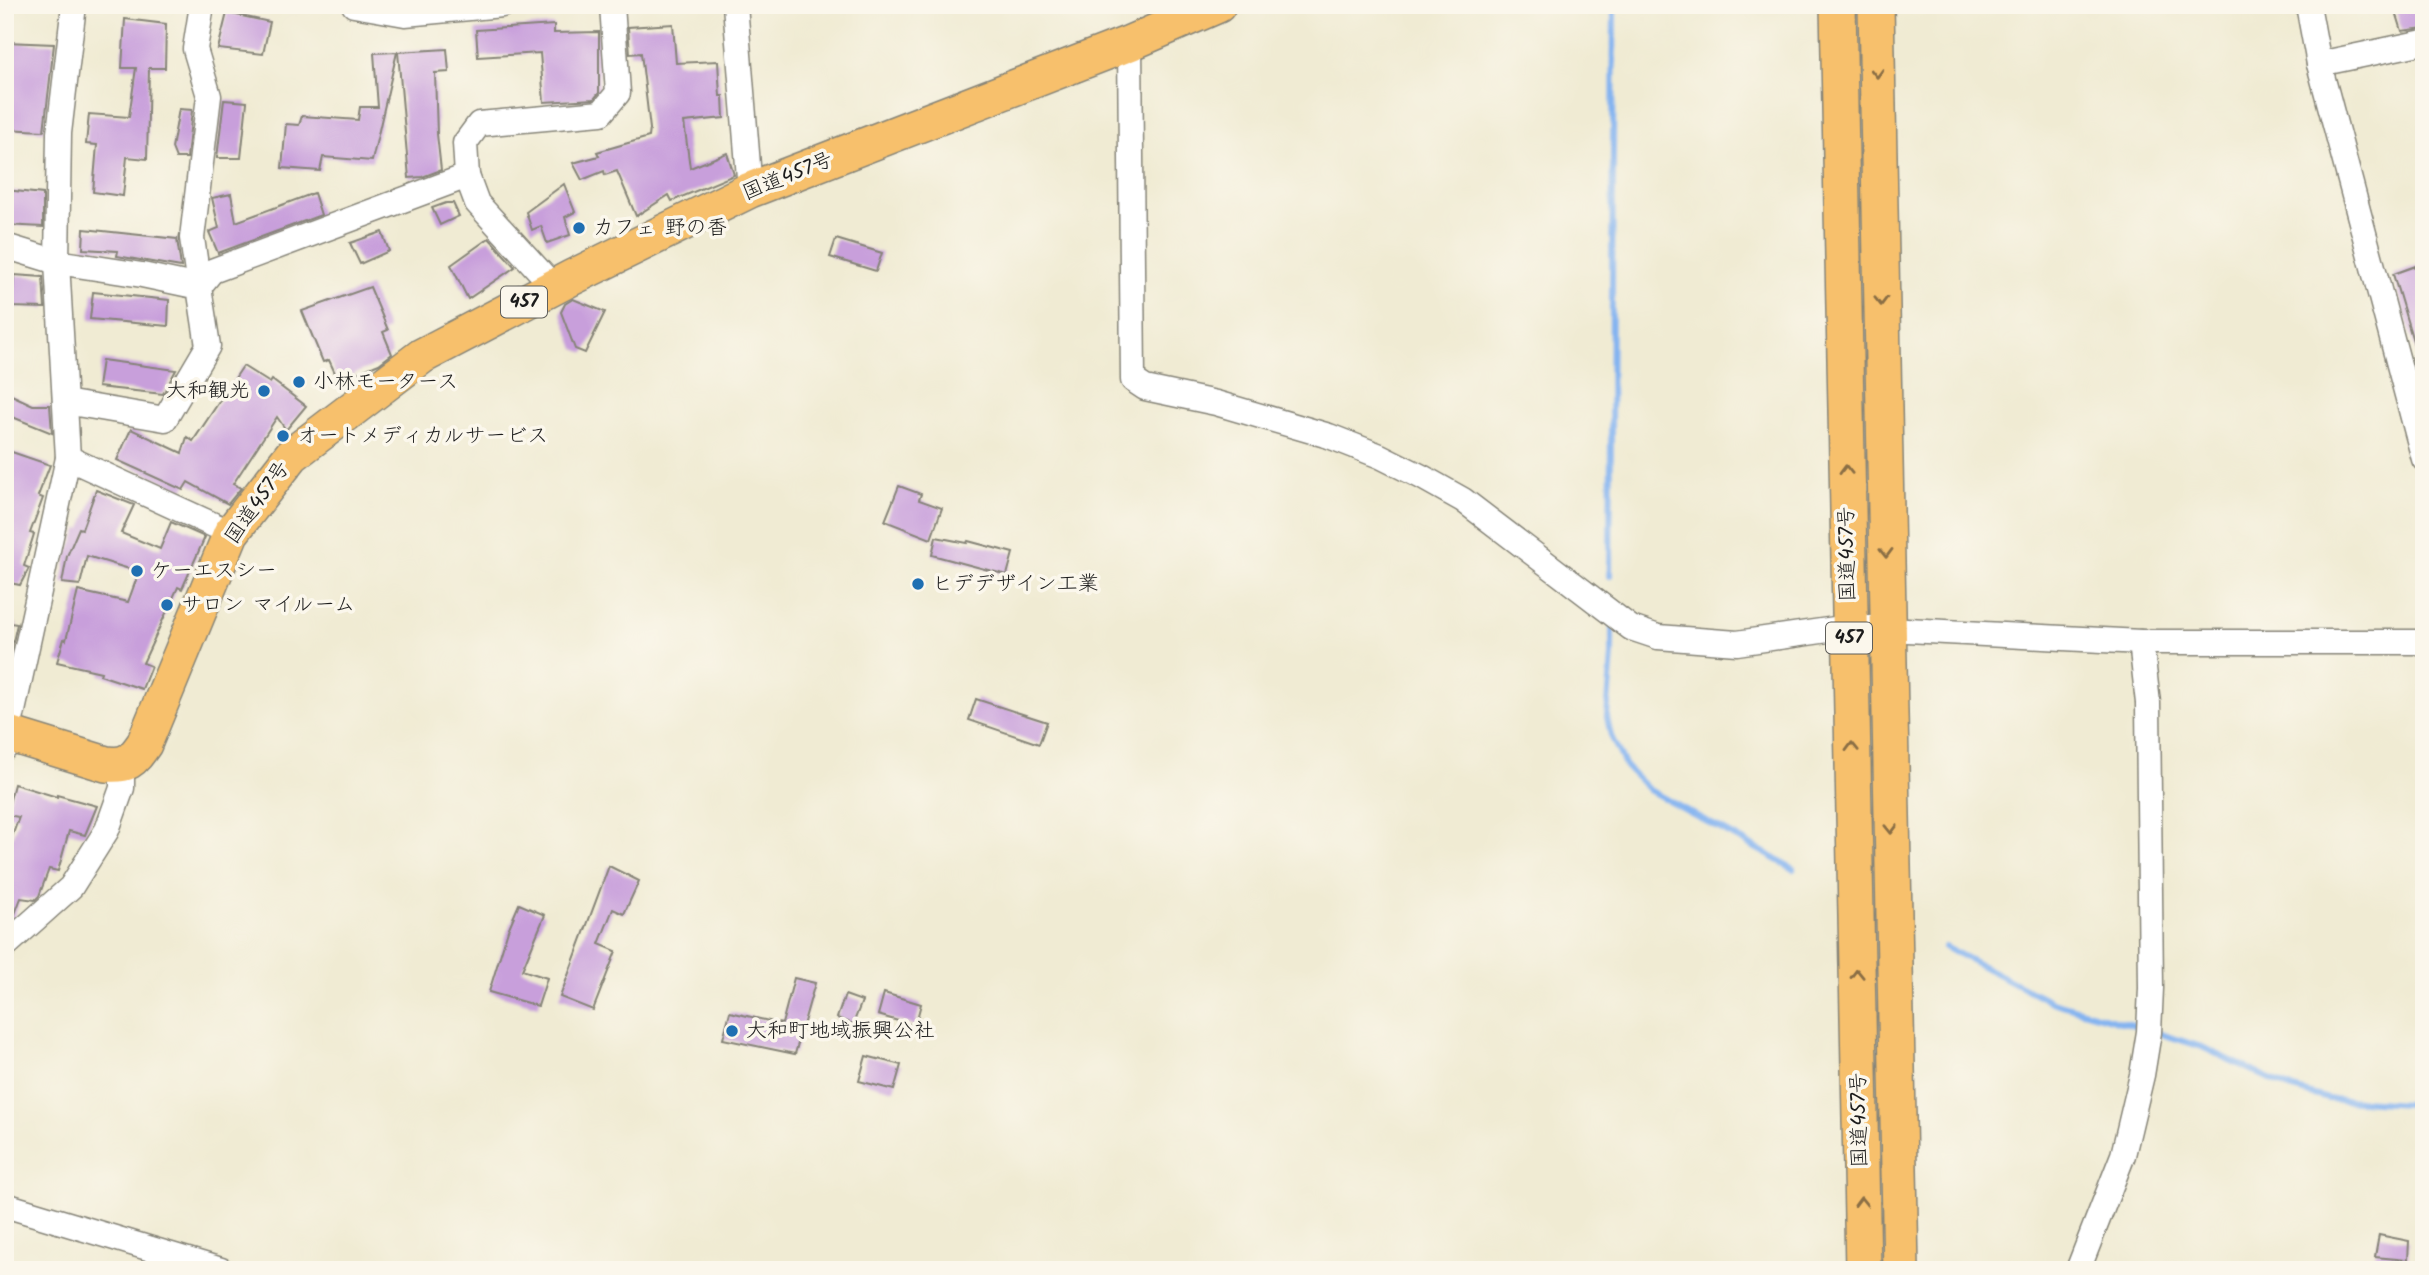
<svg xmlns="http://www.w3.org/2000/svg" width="2429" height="1275" font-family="Kalam,'Klee One',sans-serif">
<rect width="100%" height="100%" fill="#fbf7ec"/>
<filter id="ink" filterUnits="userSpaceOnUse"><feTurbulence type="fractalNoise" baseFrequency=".0143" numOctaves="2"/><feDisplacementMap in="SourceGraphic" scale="14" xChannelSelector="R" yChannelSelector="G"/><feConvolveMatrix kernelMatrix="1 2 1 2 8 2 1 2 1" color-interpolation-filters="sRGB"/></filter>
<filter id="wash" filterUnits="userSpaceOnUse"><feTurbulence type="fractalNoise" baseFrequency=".00686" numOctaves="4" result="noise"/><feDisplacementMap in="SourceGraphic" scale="28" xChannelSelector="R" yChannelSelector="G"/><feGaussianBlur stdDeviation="1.57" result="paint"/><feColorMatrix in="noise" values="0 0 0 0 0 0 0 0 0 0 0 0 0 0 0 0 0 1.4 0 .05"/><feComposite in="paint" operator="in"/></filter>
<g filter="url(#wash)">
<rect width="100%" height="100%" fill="#f0ebd3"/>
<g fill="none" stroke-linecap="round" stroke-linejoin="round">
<g stroke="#84b4f0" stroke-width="6">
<polyline points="1610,576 1614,5"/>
<polyline points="1612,621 1612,655 1607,717 1611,736 1626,767 1649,790 1794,869"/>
<polyline points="1945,947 2052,1002 2145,1029"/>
<polyline points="2155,1032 2202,1047 2289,1088 2328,1099 2424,1105"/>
</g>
</g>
<g id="blocks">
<g fill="#c89fdb">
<polygon points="2394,5 2424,5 2424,28 2402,31"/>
<polygon points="227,13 270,22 263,54 218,49"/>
<polygon points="125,19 166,24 165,68 149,68 147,159 127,157 123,196 93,192 97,145 86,144 89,114 129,117 136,68 122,68"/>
<polygon points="673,24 676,63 718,61 720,96 723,96 724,118 684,122 690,168 727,153 734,175 672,201 669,195 636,216 617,171 605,175 604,171 582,180 573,163 599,156 597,152 649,137 650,129 641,53 630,54 628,27"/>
<polygon points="554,25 554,33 599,32 599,93 594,99 544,102 540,53 478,57 476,30"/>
<polygon points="5,42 54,44 44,131 5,129"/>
<polygon points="447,49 449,72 435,73 437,134 441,170 422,177 409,178 398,52"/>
<polygon points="397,52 372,161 323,157 320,171 282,168 286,124 299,125 302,116 358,120 360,107 378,107 374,53"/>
<polygon points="224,100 247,102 241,158 217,158"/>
<polygon points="179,109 192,110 187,158 176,158 172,148"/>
<polygon points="564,184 575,212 565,217 570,235 547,243 541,226 532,230 526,212"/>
<polygon points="5,190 43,194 43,227 5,225"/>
<polygon points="314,193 321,215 218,253 209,232 219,228 212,198 231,194 236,222"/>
<polygon points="446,203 453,203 459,216 440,225 432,208"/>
<polygon points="84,229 177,239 181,267 117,256 118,251 83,249"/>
<polygon points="382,232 389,251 360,264 350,243"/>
<polygon points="489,238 515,267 468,299 451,265"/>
<polygon points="836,239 882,253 876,271 830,257"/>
<polygon points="2418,265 2424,284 2424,361 2419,361 2393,274"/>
<polygon points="14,275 43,277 45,308 12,307"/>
<polygon points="370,287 388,330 383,332 392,354 379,364 354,374 356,381 341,386 329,360 323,362 302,311"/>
<polygon points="93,292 169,300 168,326 90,319"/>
<polygon points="573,299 605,312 585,353 575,349 561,312 565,304"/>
<polygon points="102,360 176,370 163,394 98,387"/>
<polygon points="243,366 270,383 272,380 306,406 286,430 277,417 233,484 241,488 228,504 188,482 183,490 117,460 131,429 182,453 187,437 193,441"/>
<polygon points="5,392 33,405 50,405 52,433 5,414"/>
<polygon points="9,451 50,465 38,496 43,498 30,533 34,534 24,566 29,568 20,585 5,582 5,465"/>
<polygon points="899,486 921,494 919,500 942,508 931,539 885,521"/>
<polygon points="96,490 134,505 121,533 160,549 171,522 205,537 182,589 178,587 143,663 151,666 142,689 100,675 101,672 57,662 64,639 66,640 78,591 128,602 139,572 87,556 80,585 62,583 67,556 79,528 82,529"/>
<polygon points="936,537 967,543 968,541 1013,553 1007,575 932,555"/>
<polygon points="5,622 17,624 5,677"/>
<polygon points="976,699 1047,722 1039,744 969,720"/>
<polygon points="14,784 57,797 57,795 97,806 85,835 69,831 58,871 49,869 39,896 35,900 21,898 13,919 5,926 5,856 19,817 6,815"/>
<polygon points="609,866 639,881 624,914 613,909 599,944 616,951 593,1010 560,997"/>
<polygon points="519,904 545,915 522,970 547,978 538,1006 489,992 508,930"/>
<polygon points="794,978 815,983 795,1054 723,1039 730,1012 782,1024"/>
<polygon points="884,993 921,1004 915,1026 878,1015"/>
<polygon points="845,995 862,1001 853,1024 837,1018"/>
<polygon points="866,1056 901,1065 894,1090 859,1081"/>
<polygon points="2379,1235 2409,1241 2408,1260 2375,1257"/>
</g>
</g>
</g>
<g filter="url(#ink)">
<use href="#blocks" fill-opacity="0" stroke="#868478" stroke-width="2"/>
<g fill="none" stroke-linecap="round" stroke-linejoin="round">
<g stroke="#868478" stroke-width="27">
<g id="minor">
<polyline points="354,5 405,14 502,5"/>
<polyline points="735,5 750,190"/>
<polyline points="2308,5 2319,64 2424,459"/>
<polyline points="1130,43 1133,380 1145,388 1216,403 1329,436 1380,456 1422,477 1463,500 1631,628 1658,637 1737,643 1849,627 2141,642 2424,642"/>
<polyline points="2319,64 2424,42"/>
<polyline points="467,176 477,203 554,287"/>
<polyline points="5,246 57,262 142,275 199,287 208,346 165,419 65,402"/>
<polyline points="199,287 212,271 467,176 465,143 479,124 601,113 618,93 612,5"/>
<polyline points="199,287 192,238 209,96 195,49 202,5"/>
<polyline points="68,458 57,262 59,133 74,5"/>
<polyline points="5,748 68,458 231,533"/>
<polyline points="5,946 71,887 107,830 122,788 122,765"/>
<polyline points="5,1205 221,1270"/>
<polyline points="2078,1270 2123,1155 2142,1075 2149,1032 2151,988 2148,703 2141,642"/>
</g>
</g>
<g stroke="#868478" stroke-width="38">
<g id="highway">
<polyline points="1838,5 1863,1270"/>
<polyline points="1876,5 1901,1270"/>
<path d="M5 733 106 764C128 766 132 761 144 744L231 533 292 455 422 356 571 278 750 190 1130 43 1218 5"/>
</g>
</g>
<use href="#minor" stroke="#fff" stroke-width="24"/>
<use href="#highway" stroke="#f7c06c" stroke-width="35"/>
</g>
<defs><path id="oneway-chevron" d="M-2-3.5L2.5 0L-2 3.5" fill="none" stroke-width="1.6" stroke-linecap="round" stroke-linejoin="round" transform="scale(1.75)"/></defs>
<g stroke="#8a6e44">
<use href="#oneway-chevron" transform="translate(1877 73) rotate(89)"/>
<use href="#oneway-chevron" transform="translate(1881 301) rotate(89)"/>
<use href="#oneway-chevron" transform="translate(1846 470) rotate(-91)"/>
<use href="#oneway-chevron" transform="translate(1886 553) rotate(89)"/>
<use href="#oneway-chevron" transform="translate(1852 747) rotate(-91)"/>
<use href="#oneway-chevron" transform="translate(1891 829) rotate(89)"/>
<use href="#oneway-chevron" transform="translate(1857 974) rotate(-91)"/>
<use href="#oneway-chevron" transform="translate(1861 1202) rotate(-91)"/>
</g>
</g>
<g fill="#1f6fb2" stroke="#fbf7ec" stroke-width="2.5">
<circle cx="579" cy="228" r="7"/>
<circle cx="299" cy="382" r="7"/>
<circle cx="264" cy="391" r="7"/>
<circle cx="283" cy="436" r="7"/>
<circle cx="137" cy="571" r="7"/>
<circle cx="918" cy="584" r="7"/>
<circle cx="167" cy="605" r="7"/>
<circle cx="732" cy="1031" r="7"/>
</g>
<g text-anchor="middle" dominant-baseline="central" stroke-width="7" stroke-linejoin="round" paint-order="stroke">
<g fill="#fbf7ec" stroke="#5f5e5a" stroke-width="2">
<rect x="501" y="286.5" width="46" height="31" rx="5"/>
<rect x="1826" y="622.5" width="46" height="31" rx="5"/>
</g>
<g font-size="19" font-weight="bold" fill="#1c1c1c">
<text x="524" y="302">457</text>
<text x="1849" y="638">457</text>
</g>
<g font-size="21" fill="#1c1c1c" stroke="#fbf7ec">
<text transform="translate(788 177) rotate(-22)">国道457号</text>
<text transform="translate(258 503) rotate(-55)">国道457号</text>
<text transform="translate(1848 554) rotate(-91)">国道457号</text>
<text transform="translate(1860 1120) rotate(-91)">国道457号</text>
</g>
<g font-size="21" fill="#1c1c1c" stroke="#fbf7ec" text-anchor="start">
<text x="593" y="228">カフェ 野の香</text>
<text x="313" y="382">小林モータース</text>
<text x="250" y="391" text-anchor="end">大和観光</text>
<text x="297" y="436">オートメディカルサービス</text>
<text x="151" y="571">ケーエスシー</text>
<text x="932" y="584">ヒデデザイン工業</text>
<text x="181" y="605">サロン マイルーム</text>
<text x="746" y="1031">大和町地域振興公社</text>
</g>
</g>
<rect width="2429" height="1275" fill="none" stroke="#fbf7ec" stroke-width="28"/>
</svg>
